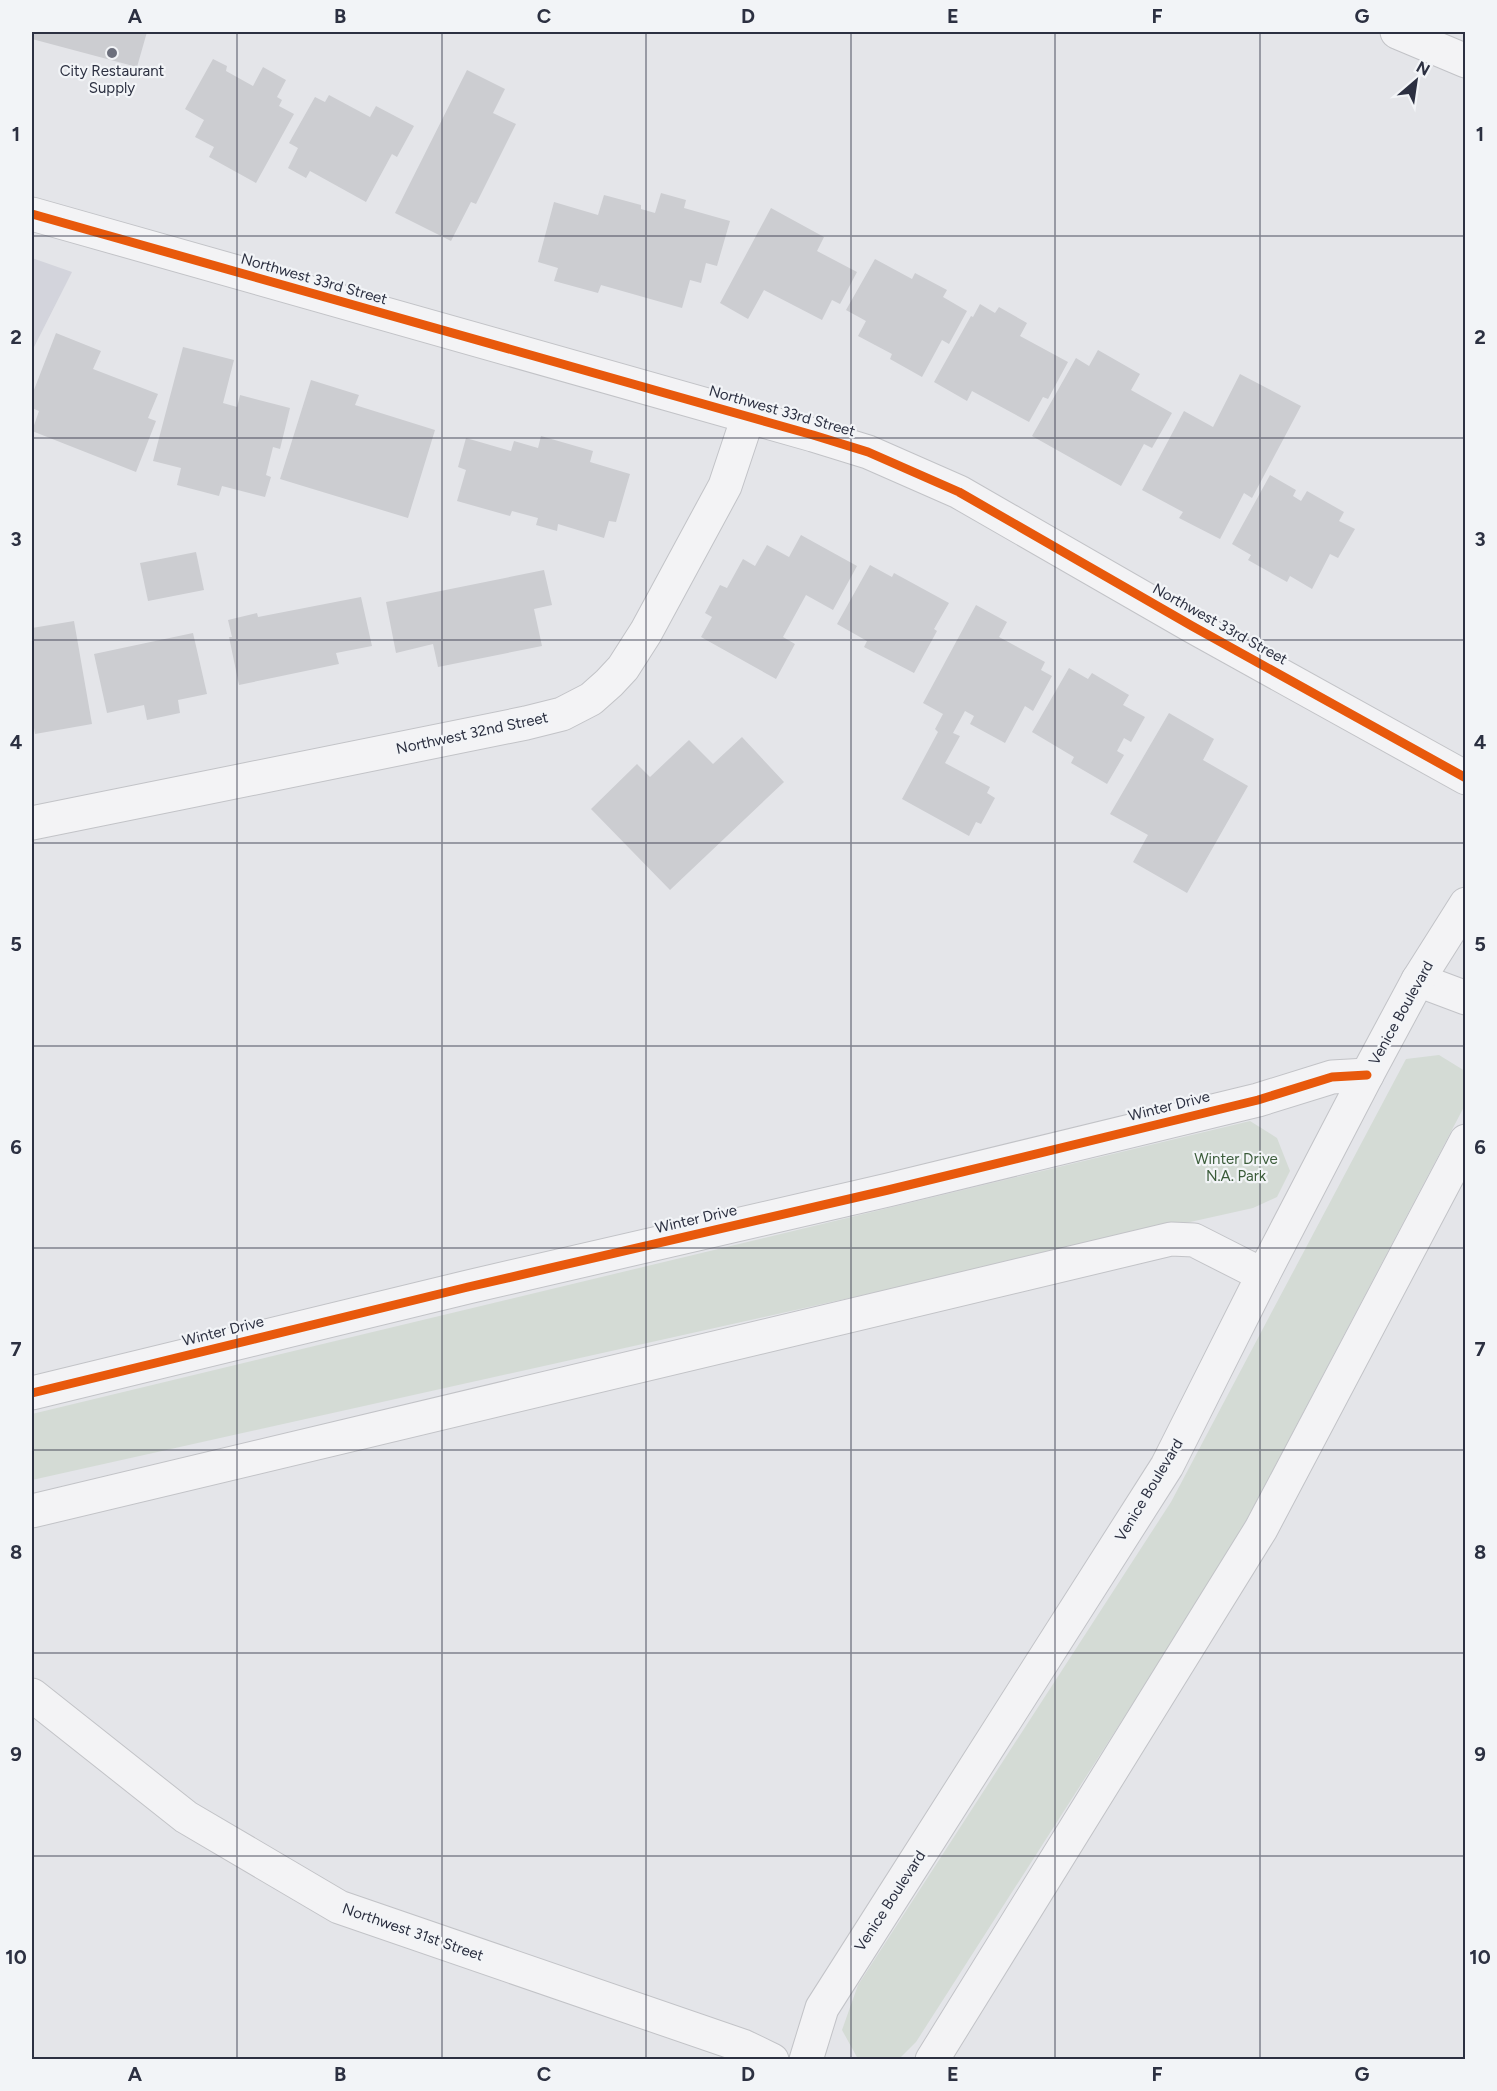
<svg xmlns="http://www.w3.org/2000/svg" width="1497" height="2091" font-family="Figtree,sans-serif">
<rect width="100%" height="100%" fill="#e4e5e9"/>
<polygon fill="#d3d4dc" points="32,258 72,272 32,351"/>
<g fill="#d4dbd5">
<polygon points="1439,1055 1465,1071 1465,1105 1228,1555 916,2042 899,2059 858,2059 842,2030 858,1985 1171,1502 1406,1059"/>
<polygon points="1250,1121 1277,1138 1290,1171 1277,1197 1253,1208 32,1480 32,1414"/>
</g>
<g fill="#cccdd1">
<polygon points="32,32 147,32 137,67 32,39"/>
<polygon points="213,59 227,66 226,71 253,86 263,67 286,80 277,97 282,100 279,106 294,114 256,183 209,157 214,147 195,137 204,120 185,109"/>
<polygon points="467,70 505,89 493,113 516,124 476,204 471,202 451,241 395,213"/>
<polygon points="329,95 370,117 376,106 414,126 397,157 392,154 366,202 310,171 306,178 288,168 298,148 289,143 315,97 325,102"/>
<polygon points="661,193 686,200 684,208 730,221 717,266 706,263 701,283 690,280 682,308 601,285 598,293 554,281 558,268 538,262 554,202 598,215 604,195 641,205 641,209 655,213"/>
<polygon points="771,208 824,237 817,251 857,272 840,304 832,300 822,320 764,290 748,319 720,303"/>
<polygon points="875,259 912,279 915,273 947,290 943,297 967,311 949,344 942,340 922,377 890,359 892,354 858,336 866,321 846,310"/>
<polygon points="980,304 995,313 999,307 1027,323 1020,336 1068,362 1048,399 1043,397 1029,422 972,391 967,401 934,382 971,316 973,317"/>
<polygon points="56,333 101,351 93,369 158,394 148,418 156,421 136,472 32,431 39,411 32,408 32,395"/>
<polygon points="183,347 234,360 223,403 237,407 240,395 290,408 280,449 273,447 266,475 271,477 265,497 222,486 219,496 177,485 181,468 153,461"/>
<polygon points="1098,350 1140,374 1131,390 1172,413 1152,448 1144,444 1121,486 1032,436 1076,358 1089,366"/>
<polygon points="1240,374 1301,406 1252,498 1244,493 1220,539 1179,518 1183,512 1142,490 1184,411 1213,427"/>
<polygon points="311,380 359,395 355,405 435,430 408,518 280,479"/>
<polygon points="541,436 593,451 590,462 630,474 616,522 609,521 604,538 558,524 557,531 536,525 538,518 512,511 510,516 457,501 466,470 458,467 466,438 511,451 514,441 538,448"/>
<polygon points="1270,475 1296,490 1293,496 1301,501 1307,491 1344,512 1339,521 1355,529 1338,558 1330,554 1312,589 1290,576 1287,582 1248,560 1251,555 1232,544"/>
<polygon points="801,535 857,566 833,610 806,595 783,637 795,644 776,679 701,637 712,617 705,613 720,585 727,588 743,559 755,566 767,545 789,557"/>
<polygon points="196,552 204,590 148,601 140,563"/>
<polygon points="870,565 892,577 894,573 949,603 934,629 937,631 914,673 864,647 867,641 837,624"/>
<polygon points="544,570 552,605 534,609 542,646 438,667 433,644 396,653 386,602"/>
<polygon points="361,597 372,646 336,653 339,664 239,685 229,637 232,637 228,620 257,613 258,617"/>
<polygon points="976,605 1007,622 999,637 1045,662 1041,670 1052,676 1033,711 1025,706 1005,743 970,724 974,716 965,711 953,733 960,736 945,763 990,787 987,793 995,798 981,824 976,822 969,836 902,799 938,732 935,729 943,714 923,703"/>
<polygon points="74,621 92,724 35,734 34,728 32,728 32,628"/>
<polygon points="193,633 207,694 178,700 180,713 147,720 144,705 107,713 94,654"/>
<polygon points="1069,668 1088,679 1092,673 1129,695 1123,705 1145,717 1131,742 1124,738 1117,751 1124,755 1107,784 1071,763 1074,757 1032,732"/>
<polygon points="1169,713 1214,739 1203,760 1248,786 1187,893 1133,862 1148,835 1110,814"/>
<polygon points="742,737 784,782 670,890 591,809 637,764 650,777 689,740 713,764"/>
</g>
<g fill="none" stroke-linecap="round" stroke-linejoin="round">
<g stroke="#c2c3c7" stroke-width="35">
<g id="street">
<polyline points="1397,32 1466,61"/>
<polyline points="32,214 813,435 868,452 959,492 1192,626 1466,778"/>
<polyline points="32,823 526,723 562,714 591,699 609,683 623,668 646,632 725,486 748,417"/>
<polyline points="1418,980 1466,998"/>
<polyline points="32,1393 468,1287 888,1190 1258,1100 1332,1077 1367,1075"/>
<polyline points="32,1511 1171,1239 1194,1240 1263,1275"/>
<polyline points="32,1695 186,1817 339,1907 743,2046 772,2060"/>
<polyline points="806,2060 822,2008 1167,1466 1263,1275 1367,1075 1418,980 1466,904"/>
<polyline points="932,2060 1261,1529 1466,1141"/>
</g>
</g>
<use href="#street" stroke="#f3f3f5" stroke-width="33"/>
<g stroke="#f2f4f7" stroke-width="13">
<g id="cycleway">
<polyline points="32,214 813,435 868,452 959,492 1192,626 1466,778"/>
<polyline points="32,1393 468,1287 888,1190 1258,1100 1332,1077 1367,1075"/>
</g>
</g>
<use href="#cycleway" stroke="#e8590c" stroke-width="9"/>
</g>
<path fill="none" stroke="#2c3041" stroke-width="1.5" stroke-opacity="0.55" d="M237 32V2060M442 32V2060M646 32V2060M851 32V2060M1055 32V2060M1260 32V2060M32 236H1466M32 438H1466M32 640H1466M32 843H1466M32 1046H1466M32 1248H1466M32 1450H1466M32 1653H1466M32 1856H1466"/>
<circle fill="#6c6f7c" stroke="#f2f4f7" stroke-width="2" cx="112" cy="53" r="6"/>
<g text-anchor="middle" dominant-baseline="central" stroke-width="4.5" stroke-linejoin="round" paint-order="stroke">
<g font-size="15" fill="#2c3041" stroke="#f2f4f7">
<text x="112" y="71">City Restaurant<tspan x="112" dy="17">Supply</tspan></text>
</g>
<g font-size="15" fill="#2c3041" stroke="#f2f4f7">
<text transform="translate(314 279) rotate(16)">Northwest 33rd Street</text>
<text transform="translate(782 411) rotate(16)">Northwest 33rd Street</text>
<text transform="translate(1220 624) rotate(29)">Northwest 33rd Street</text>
<text transform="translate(472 733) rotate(-12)">Northwest 32nd Street</text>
<text transform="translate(1401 1013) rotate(-61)">Venice Boulevard</text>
<text transform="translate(1169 1106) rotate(-14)">Winter Drive</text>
<text transform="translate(696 1219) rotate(-13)">Winter Drive</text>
<text transform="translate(223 1331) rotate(-14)">Winter Drive</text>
<text transform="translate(1149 1490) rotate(-59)">Venice Boulevard</text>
<text transform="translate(890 1901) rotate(-57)">Venice Boulevard</text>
<text transform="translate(413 1932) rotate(19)">Northwest 31st Street</text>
</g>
<g font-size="15" fill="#3b5c3a" stroke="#f2f4f7">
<text x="1236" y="1159">Winter Drive<tspan x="1236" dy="17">N.A. Park</tspan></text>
</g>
</g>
<rect width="1497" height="2091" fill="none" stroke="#f2f4f7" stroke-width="66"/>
<g transform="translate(1416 81) rotate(29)" stroke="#f2f4f7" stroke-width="4.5" paint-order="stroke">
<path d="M0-4.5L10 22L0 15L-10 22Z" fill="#2c3041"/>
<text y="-9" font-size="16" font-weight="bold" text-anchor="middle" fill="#2c3041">N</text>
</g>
<rect x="33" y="33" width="1431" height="2025" fill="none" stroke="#2c3041" stroke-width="2"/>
<g font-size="20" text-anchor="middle" font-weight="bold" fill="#2c3041">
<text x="135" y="23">A</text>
<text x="340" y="23">B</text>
<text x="544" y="23">C</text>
<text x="748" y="23">D</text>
<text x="953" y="23">E</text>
<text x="1157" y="23">F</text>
<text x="1362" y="23">G</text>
<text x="16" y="141">1</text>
<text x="1480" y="141">1</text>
<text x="16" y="344">2</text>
<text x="1480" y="344">2</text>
<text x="16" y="546">3</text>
<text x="1480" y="546">3</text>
<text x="16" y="749">4</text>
<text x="1480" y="749">4</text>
<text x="16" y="951">5</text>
<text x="1480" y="951">5</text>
<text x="16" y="1154">6</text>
<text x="1480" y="1154">6</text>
<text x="16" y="1356">7</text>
<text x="1480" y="1356">7</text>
<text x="16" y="1559">8</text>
<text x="1480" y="1559">8</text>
<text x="16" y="1761">9</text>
<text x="1480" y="1761">9</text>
<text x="16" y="1964">10</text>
<text x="1480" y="1964">10</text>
<text x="135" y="2081">A</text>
<text x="340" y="2081">B</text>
<text x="544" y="2081">C</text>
<text x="748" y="2081">D</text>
<text x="953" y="2081">E</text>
<text x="1157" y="2081">F</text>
<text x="1362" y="2081">G</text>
</g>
</svg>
